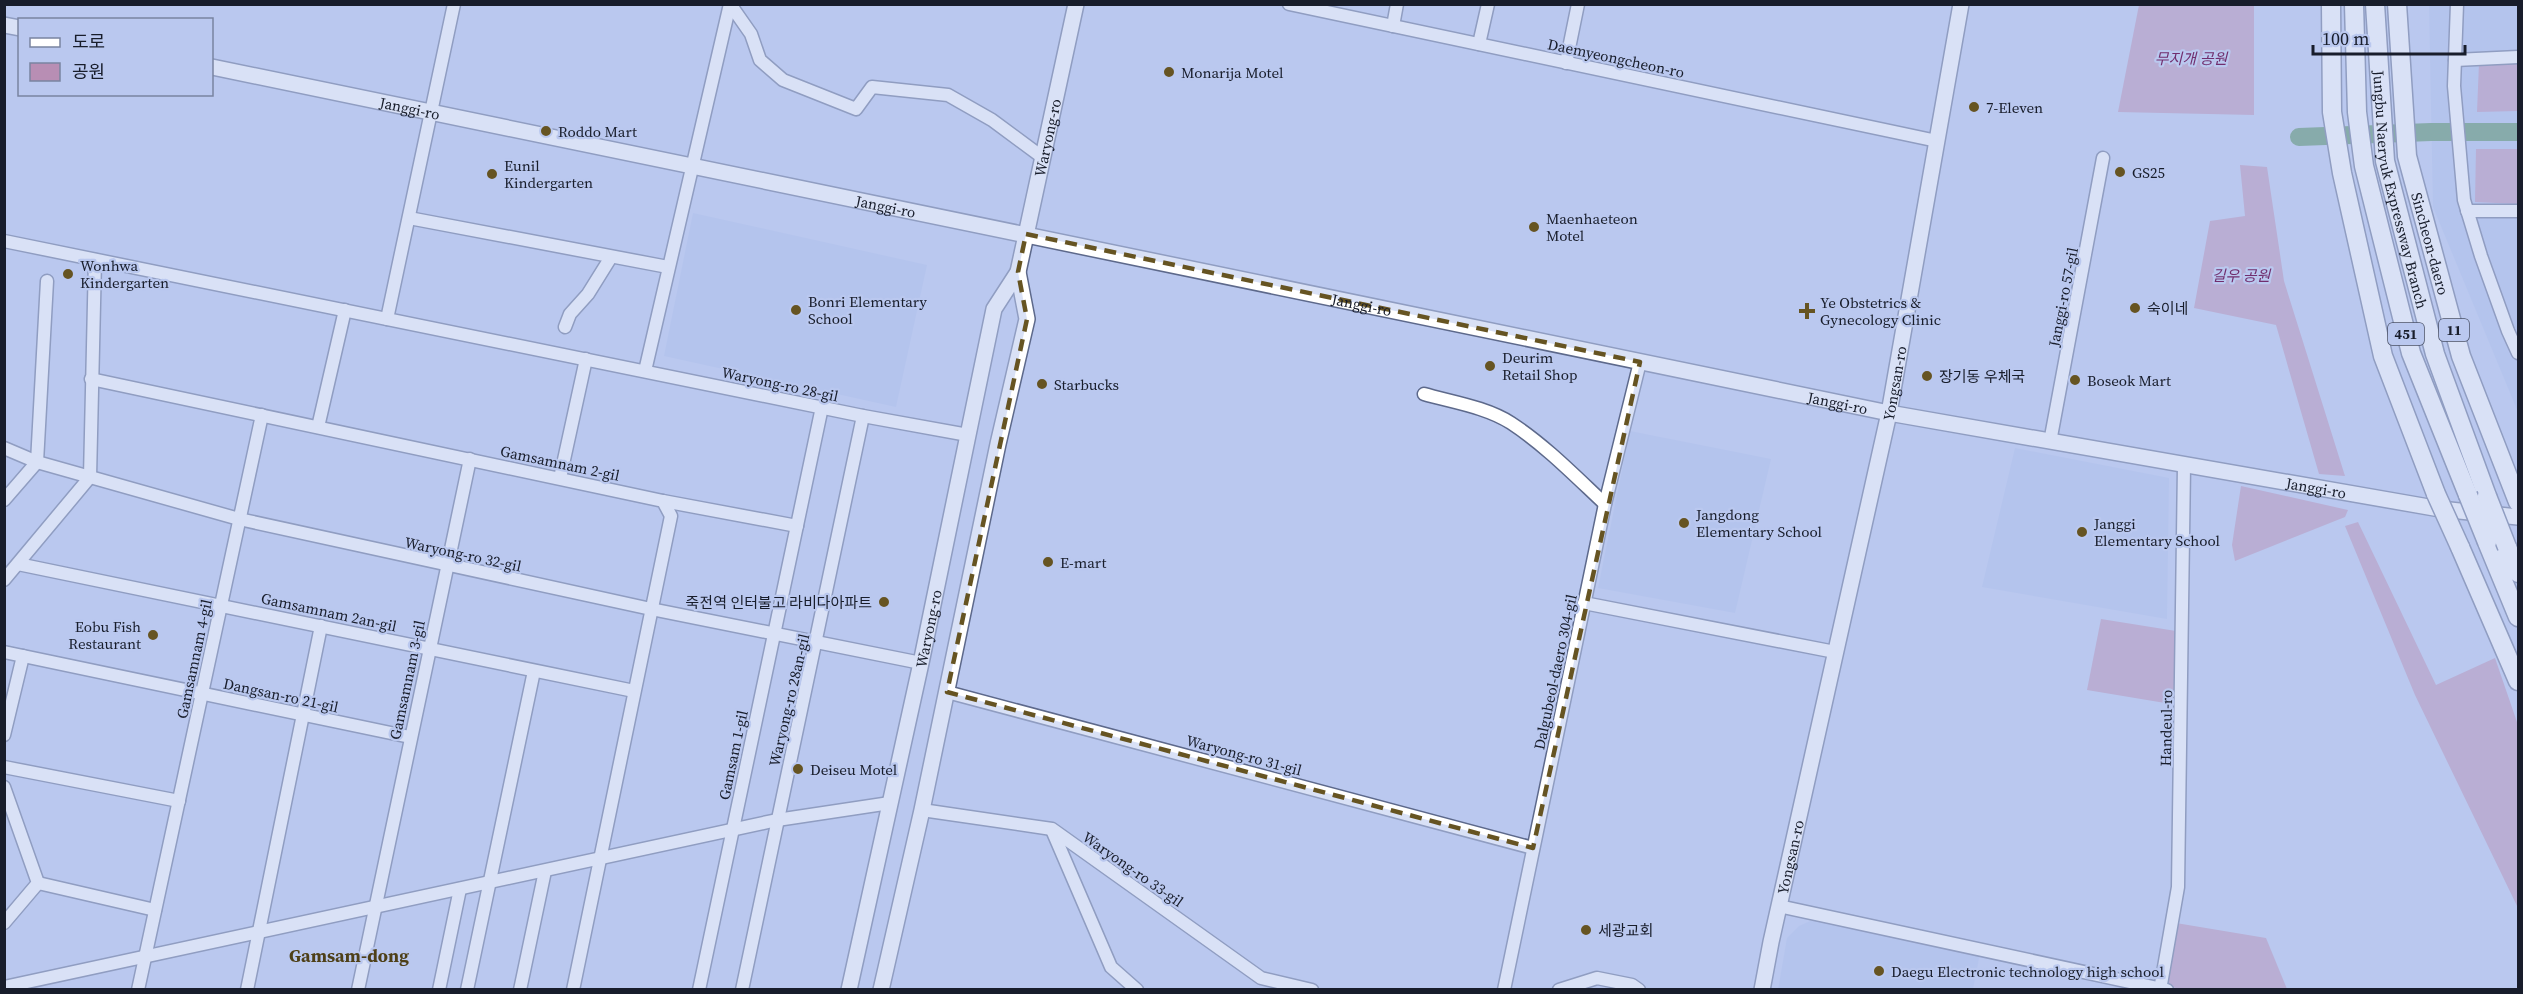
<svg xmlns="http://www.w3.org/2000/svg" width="2523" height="994" font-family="'Source Serif 4','Noto Sans KR',serif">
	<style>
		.built { fill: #aebeec }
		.green { fill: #b88eb4 }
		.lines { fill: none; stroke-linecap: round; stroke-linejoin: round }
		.river { stroke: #4b8859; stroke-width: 18 }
		.minor-casing { stroke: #5d698b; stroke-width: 15 }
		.major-casing { stroke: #5d698b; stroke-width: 18 }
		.highway-casing { stroke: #5d698b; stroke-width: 21 }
		.minor { stroke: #fff; stroke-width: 12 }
		.major { stroke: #fff; stroke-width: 15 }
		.highway { stroke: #fff; stroke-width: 18 }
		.highway-bridge-casing { stroke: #5d698b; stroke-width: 21; stroke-linecap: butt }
		.highway-bridge { stroke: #fff; stroke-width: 18 }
		.marked { fill: none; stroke: #665422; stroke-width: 4.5; stroke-dasharray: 12 8; stroke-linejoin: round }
		.poi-dot { fill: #665422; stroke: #bac8ef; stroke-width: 2 }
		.labels { text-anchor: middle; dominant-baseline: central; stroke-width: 4.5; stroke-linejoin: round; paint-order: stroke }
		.shield { fill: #bac8ef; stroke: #495066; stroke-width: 1.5 }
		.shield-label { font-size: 14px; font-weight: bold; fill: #181d2b }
		.street-label { font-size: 15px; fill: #181d2b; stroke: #bac8ef }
		.park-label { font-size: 15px; font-style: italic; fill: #712e6e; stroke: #bac8ef }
		.poi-label { font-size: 15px; fill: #181d2b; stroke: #bac8ef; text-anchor: start }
		.quarter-label { font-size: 18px; font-weight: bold; fill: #4e4018; stroke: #bac8ef }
	</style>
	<rect width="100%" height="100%" fill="#bac8ef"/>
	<g class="built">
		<path d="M2429,5H2518V412L2433,207Z"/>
		<path d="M693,213L927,265L896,407L664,356Z"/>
		<path d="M1630,431L1771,459L1735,613L1598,588Z"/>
		<path d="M2015,448L2169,478L2167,619L1982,587Z"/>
		<path d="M1815,919L1980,953L1973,989L1778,990L1787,938L1799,926Z"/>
	</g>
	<g class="green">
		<path d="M2139,5H2254V115L2118,112Z"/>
		<path d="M2479,63L2518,64V111L2477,112Z"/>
		<path d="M2476,149H2518V204L2475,202Z"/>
		<path d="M2240,165L2267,167L2284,281L2345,476L2319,474L2276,325L2194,308L2210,221L2245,216Z"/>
		<path d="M2241,486L2348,510L2345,517L2235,561L2232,545Z"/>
		<path d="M2358,522L2436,685L2495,658L2518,725V908L2415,695L2345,526Z"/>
		<path d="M2101,619L2176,631L2177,705L2087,690Z"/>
		<path d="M2176,923L2266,938L2287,989L2185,990L2167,986Z"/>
	</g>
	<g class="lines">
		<path class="river" d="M2299,137L2431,132H2518"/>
		<defs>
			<g id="minor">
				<path d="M730,4L751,34L760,60L783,80L856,109L872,87L948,95L992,120L1042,157"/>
				<path d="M1289,4L1937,141"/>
				<path d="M2457,4L2454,86L2464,200L2481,256L2508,331L2518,353"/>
				<path d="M1393,26L1397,4"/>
				<path d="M1479,44L1488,4"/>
				<path d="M2455,60L2518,57"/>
				<path d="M1566,63L1578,4"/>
				<path d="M2467,211H2518"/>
				<path d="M409,218L668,267"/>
				<path d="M4,241L863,416L968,435"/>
				<path d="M387,319L454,4"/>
				<path d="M565,327L570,314L588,294L611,257"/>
				<path d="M645,371L730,4"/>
				<path d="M91,379L663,501L671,516L573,990"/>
				<path d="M1424,394C1452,402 1486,407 1511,423C1546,446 1575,476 1605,504"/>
				<path d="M318,427L345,310"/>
				<path d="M2050,442L2103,158"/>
				<path d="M4,448L37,462L239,519L651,609L921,663"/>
				<path d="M560,478L586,359"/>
				<path d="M4,500L37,462L47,281"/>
				<path d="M663,501L797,526"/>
				<path d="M18,564L634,691"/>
				<path d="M4,580L90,477L95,260"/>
				<path d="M1584,603L1835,652"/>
				<path d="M4,652L410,737"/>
				<path d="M947,692L1533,848"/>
				<path d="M4,735L23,656"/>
				<path d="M4,767L179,801"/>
				<path d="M4,787L38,883L4,923"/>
				<path d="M922,810L1052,829L1261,978L1312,990"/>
				<path d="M1052,830L1111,967L1137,990"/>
				<path d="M38,883L155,910"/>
				<path d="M1779,906L2167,990"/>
				<path d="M4,987L777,820L890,803"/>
				<path d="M138,990L262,415"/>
				<path d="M247,990L321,626"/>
				<path d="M358,990L470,459"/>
				<path d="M439,990L460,889"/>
				<path d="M467,990L534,671"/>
				<path d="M520,990L545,871"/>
				<path d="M699,990L822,407"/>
				<path d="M742,990C781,798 824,608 863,416"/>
				<path d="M1504,990L1605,504L1640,362"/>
				<path d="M1559,990L1597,978L1632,985L1639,990"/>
				<path d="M2160,990L2178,887L2184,466"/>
			</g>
			<g id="major">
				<path d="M4,25L20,28"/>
				<path id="s1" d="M212,67L1889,413L2440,509L2518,517"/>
				<path id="s2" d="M849,990L921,663L994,309L1018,272L1076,4"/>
				<path d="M881,990L922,810L998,444L1027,319L1018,272"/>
				<path id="s3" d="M1762,990L1771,942L1889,413L1961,4"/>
			</g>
			<g id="highway">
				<path d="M2331,4L2332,112L2342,173L2383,356L2436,494"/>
				<path d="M2354,4L2357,112L2364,166L2411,353L2468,495"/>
				<path id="s4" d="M2375,4L2385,161L2435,354L2487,496"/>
				<path id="s5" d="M2397,4L2407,156L2461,356L2518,502"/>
				<path d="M2487,542L2518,617"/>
				<path d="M2460,547L2518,681"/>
				<path d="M2507,547L2518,573"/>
			</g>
		</defs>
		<use href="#minor" class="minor-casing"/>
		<use href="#major" class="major-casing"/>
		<use href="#highway" class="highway-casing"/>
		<use href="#minor" class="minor"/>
		<use href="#major" class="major"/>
		<use href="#highway" class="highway"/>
		<defs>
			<g id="highway-bridge">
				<path d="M2436,494L2460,547"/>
				<path d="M2468,495L2487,542"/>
				<path d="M2487,496L2507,547"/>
			</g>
		</defs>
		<use href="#highway-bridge" class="highway-bridge-casing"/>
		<use href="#highway-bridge" class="highway-bridge"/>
	</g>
	<path d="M0 0H2523V994H0ZM1026,234L1640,362L1533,848L947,692L1027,319L1018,272Z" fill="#bac8ef" fill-opacity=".55" fill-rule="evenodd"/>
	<path class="marked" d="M1026,234L1640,362L1533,848L947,692L1027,319L1018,272Z"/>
	<g class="poi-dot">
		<circle cx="1169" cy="72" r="6"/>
		<circle cx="1974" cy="107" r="6"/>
		<circle cx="546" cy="131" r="6"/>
		<circle cx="2120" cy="172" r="6"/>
		<circle cx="492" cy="174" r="6"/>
		<circle cx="1534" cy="227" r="6"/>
		<circle cx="68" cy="274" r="6"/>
		<circle cx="2135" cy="308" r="6"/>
		<circle cx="796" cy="310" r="6"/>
		<path d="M1804 302h6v6h6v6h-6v6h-6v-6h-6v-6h6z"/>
		<circle cx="1490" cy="366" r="6"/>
		<circle cx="1927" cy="376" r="6"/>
		<circle cx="2075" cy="380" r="6"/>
		<circle cx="1042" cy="384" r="6"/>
		<circle cx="1684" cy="523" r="6"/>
		<circle cx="2082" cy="532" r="6"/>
		<circle cx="1048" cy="562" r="6"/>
		<circle cx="884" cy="602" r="6"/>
		<circle cx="153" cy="635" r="6"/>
		<circle cx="798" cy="769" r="6"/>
		<circle cx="1586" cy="930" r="6"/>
		<circle cx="1879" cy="971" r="6"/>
	</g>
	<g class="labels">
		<g class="shield">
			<rect x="2439" y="319" width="30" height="22" rx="4.5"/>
			<rect x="2388" y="323" width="36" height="22" rx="4.5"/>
		</g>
		<g class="shield-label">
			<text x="2454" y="330">11</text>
			<text x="2406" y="334">451</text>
		</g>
		<g class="street-label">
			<text transform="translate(1616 58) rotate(12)">Daemyeongcheon-ro</text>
			<text stroke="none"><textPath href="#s1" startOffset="202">Janggi-ro</textPath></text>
			<text stroke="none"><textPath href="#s2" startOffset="878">Waryong-ro</textPath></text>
			<text stroke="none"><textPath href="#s4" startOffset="188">Jungbu Naeryuk Expressway Branch</textPath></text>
			<text stroke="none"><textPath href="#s1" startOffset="688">Janggi-ro</textPath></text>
			<text stroke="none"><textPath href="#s5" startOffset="243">Sincheon-daero</textPath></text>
			<text transform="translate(2063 297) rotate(-79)">Janggi-ro 57-gil</text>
			<text stroke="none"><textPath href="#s1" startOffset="1174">Janggi-ro</textPath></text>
			<text stroke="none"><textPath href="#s3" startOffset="621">Yongsan-ro</textPath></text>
			<text transform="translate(780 384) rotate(12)">Waryong-ro 28-gil</text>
			<text stroke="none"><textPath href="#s1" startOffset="1660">Janggi-ro</textPath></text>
			<text transform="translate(560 463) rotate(12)">Gamsamnam 2-gil</text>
			<text stroke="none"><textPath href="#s1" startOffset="2146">Janggi-ro</textPath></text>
			<text transform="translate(463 554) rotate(12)">Waryong-ro 32-gil</text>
			<text transform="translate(329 612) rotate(12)">Gamsamnam 2an-gil</text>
			<text stroke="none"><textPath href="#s2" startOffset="370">Waryong-ro</textPath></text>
			<text transform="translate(194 659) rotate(-78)">Gamsamnam 4-gil</text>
			<text transform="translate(1555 672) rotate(-78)">Dalgubeol-daero 304-gil</text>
			<text transform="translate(407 680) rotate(-78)">Gamsamnam 3-gil</text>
			<text transform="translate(281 695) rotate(12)">Dangsan-ro 21-gil</text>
			<text transform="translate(789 700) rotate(-77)">Waryong-ro 28an-gil</text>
			<text transform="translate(2166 728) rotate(-89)">Handeul-ro</text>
			<text transform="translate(733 755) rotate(-78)">Gamsam 1-gil</text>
			<text transform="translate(1244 755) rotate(15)">Waryong-ro 31-gil</text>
			<text stroke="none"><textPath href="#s3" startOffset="136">Yongsan-ro</textPath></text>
			<text transform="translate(1133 869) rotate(35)">Waryong-ro 33-gil</text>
		</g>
		<g class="park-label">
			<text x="2191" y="58">무지개 공원</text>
			<text x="2241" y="275">길우 공원</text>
		</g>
		<g class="poi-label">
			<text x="1181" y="72">Monarija Motel</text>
			<text x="1986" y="107">7-Eleven</text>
			<text x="558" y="131">Roddo Mart</text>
			<text x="504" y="165">Eunil<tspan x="504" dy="17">Kindergarten</tspan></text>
			<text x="2132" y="172">GS25</text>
			<text x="1546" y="218">Maenhaeteon<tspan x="1546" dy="17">Motel</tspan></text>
			<text x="80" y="265">Wonhwa<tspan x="80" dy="17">Kindergarten</tspan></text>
			<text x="808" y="301">Bonri Elementary<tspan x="808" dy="17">School</tspan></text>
			<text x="1820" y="302">Ye Obstetrics &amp;<tspan x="1820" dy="17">Gynecology Clinic</tspan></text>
			<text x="2147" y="308">숙이네</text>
			<text x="1502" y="357">Deurim<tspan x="1502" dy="17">Retail Shop</tspan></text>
			<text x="1939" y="376">장기동 우체국</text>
			<text x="2087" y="380">Boseok Mart</text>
			<text x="1054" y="384">Starbucks</text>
			<text x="1696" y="514">Jangdong<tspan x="1696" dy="17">Elementary School</tspan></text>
			<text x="2094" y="523">Janggi<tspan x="2094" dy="17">Elementary School</tspan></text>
			<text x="1060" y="562">E-mart</text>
			<text x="872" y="602" text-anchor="end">죽전역 인터불고 라비다아파트</text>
			<text x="141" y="626" text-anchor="end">Eobu Fish<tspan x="141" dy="17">Restaurant</tspan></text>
			<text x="810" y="769">Deiseu Motel</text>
			<text x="1598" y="930">세광교회</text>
			<text x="1891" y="971">Daegu Electronic technology high school</text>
		</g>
		<g class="quarter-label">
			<text x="349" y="955">Gamsam-dong</text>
		</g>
	</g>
	<rect width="2523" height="994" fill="none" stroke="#181d2b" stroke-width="12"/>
	<rect x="18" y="18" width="195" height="78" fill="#bac8ef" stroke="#7984a1" stroke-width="1.5"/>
	<rect x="30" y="38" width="30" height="9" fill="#ffffff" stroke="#7984a1" stroke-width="1.5"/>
	<text x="72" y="48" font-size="18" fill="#181d2b">도로</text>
	<rect x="30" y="63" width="30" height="18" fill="#b88eb4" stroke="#7984a1" stroke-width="1.5"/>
	<text x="72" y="78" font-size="18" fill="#181d2b">공원</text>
	<path d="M2313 45v9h152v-9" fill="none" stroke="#181d2b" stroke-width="3"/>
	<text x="2322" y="45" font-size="18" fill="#181d2b" stroke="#bac8ef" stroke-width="4.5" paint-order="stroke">100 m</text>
</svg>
